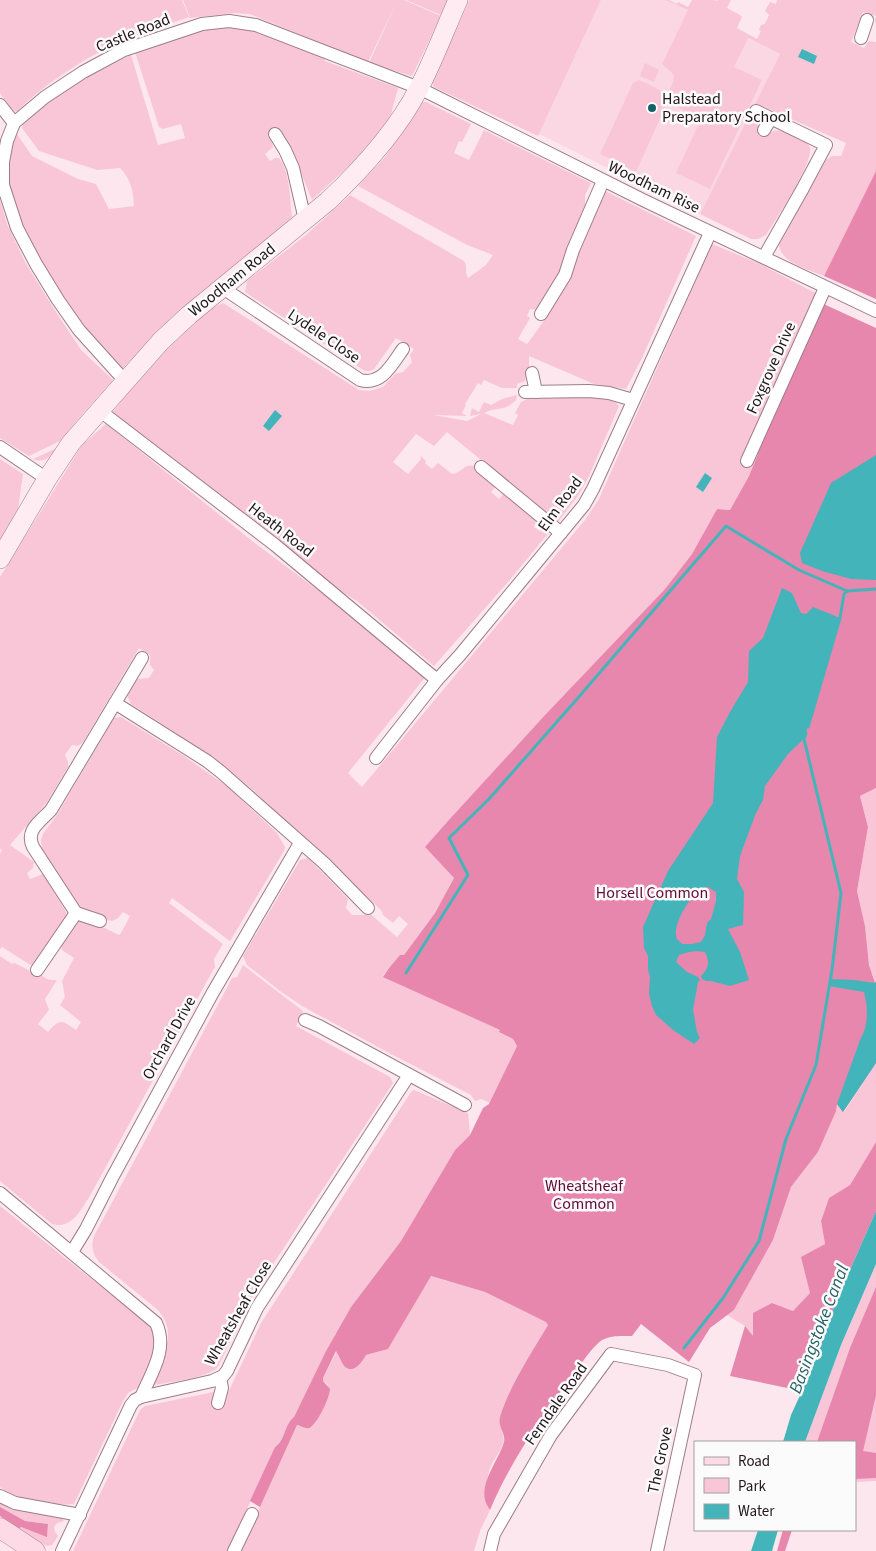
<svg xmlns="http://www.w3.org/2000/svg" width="876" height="1551" font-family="'Source Sans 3',sans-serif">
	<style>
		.built { fill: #fbd7e3 }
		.green { fill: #f8c6d7 }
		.forest { fill: #e787ad }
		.water { fill: #43b4b9; fill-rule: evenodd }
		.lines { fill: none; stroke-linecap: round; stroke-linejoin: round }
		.stream { stroke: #43b4b9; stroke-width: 3 }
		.street-casing { stroke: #9d7d88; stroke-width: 14 }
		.secondary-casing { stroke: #9d7d88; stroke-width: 20 }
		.primary-casing { stroke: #b18595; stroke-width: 21 }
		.street { stroke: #fff; stroke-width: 12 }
		.secondary { stroke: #ffecf3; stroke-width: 19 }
		.primary { stroke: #fedae7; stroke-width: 20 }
		.poi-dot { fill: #126266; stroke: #fbfbfb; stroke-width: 2 }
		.labels { text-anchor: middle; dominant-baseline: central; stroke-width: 5; stroke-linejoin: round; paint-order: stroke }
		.street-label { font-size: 16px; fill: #22151a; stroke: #fbfbfb }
		.poi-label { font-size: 16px; fill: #22151a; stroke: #fbfbfb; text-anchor: start }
		.park-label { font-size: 16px; fill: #620b38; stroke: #fbfbfb }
		.water-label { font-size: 18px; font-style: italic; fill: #256265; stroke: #fbfbfb }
	</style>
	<rect width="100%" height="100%" fill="#fde7ee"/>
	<path class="built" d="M601,0H665L688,10L780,54L700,214L539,134Z"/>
	<g class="green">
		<path d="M0,0H182L189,17C164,26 137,34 113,45C77,63 45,84 17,111L13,112L0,93Z"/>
		<path d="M183,0H404L441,16L412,76L369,63L397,1L368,62L250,14L234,13L190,18Z"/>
		<path d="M406,0H448L441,15Z"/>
		<path d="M469,0H601L538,136L434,87L431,81Z"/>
		<path d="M665,0H669L677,4L678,2L688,7L692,0H714L717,1L718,0H731L727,8L740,15L742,17L737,28L757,39L761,31L759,30L761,25L765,24L769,15L765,11L770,2L776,4L777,0H876V25L875,20L876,16L863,12L851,42L864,48L869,41L876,42V171L824,276C810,270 781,263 779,245L826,160L832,156H841L846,143L757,104L751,116L757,119L759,123L758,129L769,134L773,131C780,129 788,134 795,137C800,139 808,141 810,148C814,162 775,221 766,235L758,239H751L700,214L780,54L748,38L734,67L762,80L710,189L676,173L702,117L708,120L709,117C697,110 683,116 674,102C672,99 670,94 670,90C671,86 674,81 674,75L662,64L688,10Z"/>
		<path d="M210,26L240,28L271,36L325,57V61L398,88L391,114L385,125L353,162L312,200L290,145L278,131L270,136L273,147L265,154L270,161L275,158H279C290,171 290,201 292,217L139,352L120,371L83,327L45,272L29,244L6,185V162L14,135L17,134L32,156L78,179L96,184L109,209L134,206C133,191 131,179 120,168L97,170L39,151L22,128L24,122L48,101L76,83L131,55L158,145L185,138L181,124L163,129L159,127L134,49Z"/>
		<path d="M645,63L659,70L654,82L640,76Z"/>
		<path d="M639,80C649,85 665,90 668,101L636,172L600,154L633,83Z"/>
		<path d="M423,102H426L471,124L462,142L459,141L454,153L469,160L484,130L591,183L585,195V211L557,280L537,310L530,309L527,316L530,318L518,339L527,344C563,299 583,244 605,191L696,236L642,358L626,389L594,384L529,356V374H527L525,381L517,384V388H502L484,380L481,385L478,383L465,404L466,405L462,413L467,416L434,415L467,421L481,414L470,416L472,408L479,412L484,402L491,405L502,399L517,395L516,400C504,412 497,406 484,413L513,425L518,415L515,413L521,402L527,399L602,397L615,402L619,406L589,476L578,496L557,523L447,432L434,446L416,434L393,462L408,474L421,459L420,457L421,456L426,461L425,463L432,469L438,463L452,474C462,473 463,463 475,466L495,483L496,486L491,492L499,499L505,492L535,517L536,521L534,527L540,531L544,528L551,530L508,582L434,666L357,601L336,588L112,413C134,385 157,358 183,334C195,322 207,310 223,303L359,390L370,391L383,387L395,374L403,372L412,362L410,355L414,349L396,338L374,369L370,371H365L245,292L247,281L306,235L350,195L464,261C468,267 464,272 468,278L486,265L493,255L467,245L358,186L385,157L421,103Z"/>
		<path d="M0,200L7,224L25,262L54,309L81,350L113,380L79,418L60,441L29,456L0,438Z"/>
		<path d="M712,244L758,263L817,294L758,454L749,476L730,510L717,509L692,554L665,589L545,715L447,822L425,847L454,878L435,913L404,955H400L389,968L383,976L500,1030L499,1032L513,1039L517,1046L490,1103L481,1099L475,1101L471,1095L389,1053L302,1006L280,991L247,965L243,956L300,860L308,858L348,899L346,908L352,915H364L369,913L397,937L408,924L399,916L393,923L383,915L381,910L253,790L212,756L131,704L127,695L137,679L149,678L154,670L150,665V655L139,648L83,742L78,746L72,745L65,755L68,762V767L47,802L10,845L34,862L33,868L27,873L30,879L43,874L65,910L67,915L35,966H32L2,947L0,949V854L2,850L0,849V577L82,445L106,424L256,544L342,608L427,675L348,773L362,787L585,520L599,499Z"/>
		<path d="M57,448C51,456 44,464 33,459Z"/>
		<path d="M0,459L23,474L18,509L0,540Z"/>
		<path d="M121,717L184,756L228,787L277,833L285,847L284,851L230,941L172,898L169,903L223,944L214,959L215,967L213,970L91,1194C82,1208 72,1230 52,1224L0,1181V956L12,964L15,963L36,974C43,973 42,977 47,979C50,980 54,980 57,980L45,999L49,1010L38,1024L48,1032C60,1018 62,1020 76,1030L81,1022L60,1005L65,997L62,981L74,958L62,950L61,946L76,918L82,917L119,935L121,933L130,916L123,912L118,918L112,921L80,912L39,849L42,847L41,840L43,834L57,815L114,718Z"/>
		<path d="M876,788V981L875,983L869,965L865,926L857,891L868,827L860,796Z"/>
		<path d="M243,965L303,1011L296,1026L390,1077L393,1083L254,1293L218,1367C208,1378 169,1382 154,1385L153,1384C160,1357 180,1335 158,1310L99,1262C92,1253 91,1246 94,1236L229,984L232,978L237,977Z"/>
		<path d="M876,1063V1142L850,1185L829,1198L821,1221L825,1244L802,1257L810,1293L793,1311L772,1303L753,1337L745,1326L727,1315L734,1310L773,1240L791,1187L818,1152L837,1104L844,1112Z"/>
		<path d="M414,1090L468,1113L470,1135L455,1150L401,1241L351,1307L326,1351L294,1417C284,1425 285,1441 275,1447L228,1551H73L140,1410L145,1406L219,1391L227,1395L261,1323L411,1092Z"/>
		<path d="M0,1206L145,1322L151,1329L155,1337L151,1364L139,1387L128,1393L122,1403L74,1504C54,1506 15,1500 0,1487Z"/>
		<path d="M876,1264V1481L855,1482V1442H805L841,1345Z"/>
		<path d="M430,1276L485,1292L547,1322L548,1325C532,1352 507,1388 500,1418C498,1427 506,1434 503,1444C500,1453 492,1461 489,1471C486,1481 487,1495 487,1506L490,1510L480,1531L474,1551H240L297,1425L305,1428L328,1385L323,1381V1378L337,1351C339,1355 341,1362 344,1365C354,1375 362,1362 366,1355L388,1349Z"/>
		<path d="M0,1503L4,1505L32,1512L61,1517L64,1521L57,1523L54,1527L55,1532L58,1536L52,1545L47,1546L19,1529L21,1527L47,1536L48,1524L25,1521L0,1507Z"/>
	</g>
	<g class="forest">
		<path d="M876,171V299L824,276Z"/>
		<path d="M817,301L876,328V788L860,796L868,827L857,891L865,926L869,965L875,983L876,981V1063L843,1112L837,1104L836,1111L818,1152L791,1187L773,1240L734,1310L710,1328L689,1362L641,1324L632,1336C622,1336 611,1335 602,1340C591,1348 583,1362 575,1372C543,1415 511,1460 490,1510C473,1489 499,1461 504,1442C506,1433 497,1426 500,1417C510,1384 531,1354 548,1325L546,1322L485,1292L431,1276L388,1349L366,1355C362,1362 354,1375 344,1366C341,1362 339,1355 336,1351L323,1378V1381L330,1389C330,1397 317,1425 309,1428C305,1429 301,1426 297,1425L260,1507L250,1501L275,1447C285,1441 284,1425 294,1417L326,1351L351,1307L401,1241L455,1150L470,1135L483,1108L489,1104L517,1046L513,1039L499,1032L500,1030L383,977L389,968L400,955H404L435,913L454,878L425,847L447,822L545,715L665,589L692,554L717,509L730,510L749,476L758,454L751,442Z"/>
		<path d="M876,1142V1211L838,1297L802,1391L730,1376L745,1326L753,1336V1313L772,1303L793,1311L810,1293L801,1257L825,1244L821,1221L829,1198L850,1185Z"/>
		<path d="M876,1287V1395L863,1451L876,1453V1478L855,1479V1442H817L850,1348Z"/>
		<path d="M0,1507L25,1521L48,1524L47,1537L21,1527L19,1529L0,1516Z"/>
		<path d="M783,1530H792L785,1551H777Z"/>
	</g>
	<g class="water">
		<path d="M802,49L817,56L814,64L798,57Z"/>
		<path d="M275,410L282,416L269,431L263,426Z"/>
		<path d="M876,455V580L851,579L822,571L802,563L800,553L831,483Z"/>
		<path d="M705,473L712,478L703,492L696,487Z"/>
		<path d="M782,588L792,593L801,613L806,614L813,607L840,618L804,739L788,754L765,786L763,800L756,813L740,856L737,879L744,892L743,925L728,929L740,952L749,980L730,986L711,981H706L702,979L701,976C709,968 710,962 705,952C695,950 688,952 679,955L676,962L687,972L698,977L700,980L698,982L693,1010L697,1032L700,1038L694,1044L673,1030L656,1015L652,1006L649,994L650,977L648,970V956L644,948L643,927L668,871L713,803L717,737L730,712L748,682L749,651L763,638ZM708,887L716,892V901L711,919L707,923L705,935L701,942L692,944H682C682,944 677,939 677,939C671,926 690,896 701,890C702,889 707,887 708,887Z"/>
		<path d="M830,979L854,980L875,983L876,981V1063L843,1112L837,1104L860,1040C869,1025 868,1008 864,992L829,986Z"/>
		<path d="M876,1211V1264L841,1345L805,1442H783L791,1415L802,1391L838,1297Z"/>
		<path d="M758,1530H778L772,1551H751Z"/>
	</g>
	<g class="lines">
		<g class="stream">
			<path d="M808,727L840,618L844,594L847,591"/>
			<path d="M406,973L468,875L449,838L489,799L577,699L726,526L799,570L847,591L876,589"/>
			<path d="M684,1348L723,1298L759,1241L786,1139L816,1065L832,970L841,893L804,739L806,733"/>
		</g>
		<defs>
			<g id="street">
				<path d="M861,38L867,20"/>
				<path d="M0,105L14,123"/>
				<path d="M756,111L826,145L803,188L764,257"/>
				<path d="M764,130L771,118"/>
				<path d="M275,134L285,150L293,168L305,220"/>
				<path d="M223,288L360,380C382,386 392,364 403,349"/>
				<path d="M541,314L565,275L573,250L603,181"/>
				<path d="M532,373L536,392"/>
				<path d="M125,381L79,330L58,300L36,264L17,228L3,185V162L7,141L14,123L45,97L83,72L124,50L202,24L229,21L256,25L419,88L645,201L876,311"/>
				<path d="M525,392L589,391L609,393L633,400"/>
				<path d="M99,410L275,545L437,680"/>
				<path d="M0,447L47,479"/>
				<path d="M747,461L825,288"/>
				<path d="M481,467L561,533"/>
				<path d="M115,703L207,761L221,772L324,863L368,908"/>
				<path d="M376,758L437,680L460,655L584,505L593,489L710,233"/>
				<path d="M76,913L100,921"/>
				<path d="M37,970L76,913L33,847C25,830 40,822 51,810L142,658"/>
				<path d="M305,1020L319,1026L465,1105"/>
				<path d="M0,1193L156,1323C168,1349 152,1372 141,1397"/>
				<path d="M72,1252L86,1229L112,1178L212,994L300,843"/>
				<path d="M218,1403L222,1388L220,1378"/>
				<path d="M0,1496L15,1503L80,1515"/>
				<path d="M62,1551L131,1405L135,1400L141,1397L212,1381L223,1376L227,1371L257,1308L409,1075"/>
				<path d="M234,1551L252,1514"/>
				<path d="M490,1551L494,1534L551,1435L611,1354L668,1365L695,1375L657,1551"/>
			</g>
			<path id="secondary" d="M0,559L47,479L71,443L161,341L189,315L328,201C363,168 397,131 419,88C434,59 445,29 458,0"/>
			<path id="primary" d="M0,1528L35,1551"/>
		</defs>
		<use href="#street" class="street-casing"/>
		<use href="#secondary" class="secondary-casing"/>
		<use href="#primary" class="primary-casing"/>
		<use href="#street" class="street"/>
		<use href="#secondary" class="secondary"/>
		<use href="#primary" class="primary"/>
	</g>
	<circle class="poi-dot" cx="652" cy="108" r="5"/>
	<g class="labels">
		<g class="street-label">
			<text transform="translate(133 33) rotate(-22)">Castle Road</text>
			<text transform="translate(654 187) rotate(26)">Woodham Rise</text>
			<text transform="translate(232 280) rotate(-39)">Woodham Road</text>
			<text transform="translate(324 336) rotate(34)">Lydele Close</text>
			<text transform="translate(771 368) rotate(-66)">Foxgrove Drive</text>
			<text transform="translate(560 504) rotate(-54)">Elm Road</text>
			<text transform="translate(281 530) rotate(38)">Heath Road</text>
			<text transform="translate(169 1038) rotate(-61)">Orchard Drive</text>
			<text transform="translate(238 1313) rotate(-60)">Wheatsheaf Close</text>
			<text transform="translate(556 1404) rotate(-55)">Ferndale Road</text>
			<text transform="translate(660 1460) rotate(-78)">The Grove</text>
		</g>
		<g class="poi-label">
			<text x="662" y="99">Halstead<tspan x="662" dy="18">Preparatory School</tspan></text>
		</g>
		<g class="park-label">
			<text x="652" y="893">Horsell Common</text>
			<text x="584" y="1186">Wheatsheaf<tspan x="584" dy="18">Common</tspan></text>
		</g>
		<g class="water-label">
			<text transform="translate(819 1329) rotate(-69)">Basingstoke Canal</text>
		</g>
	</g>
	<rect x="694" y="1441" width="162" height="90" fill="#fbfbfb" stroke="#a49fa1"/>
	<rect x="704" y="1457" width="25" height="8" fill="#fedae7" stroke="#a49fa1"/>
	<text x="738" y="1466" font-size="15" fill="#22151a">Road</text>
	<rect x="704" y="1478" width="25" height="15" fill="#f8c6d7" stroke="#a49fa1"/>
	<text x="738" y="1491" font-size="15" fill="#22151a">Park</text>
	<rect x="704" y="1504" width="25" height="15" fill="#43b4b9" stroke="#a49fa1"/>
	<text x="738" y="1516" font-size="15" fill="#22151a">Water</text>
</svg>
